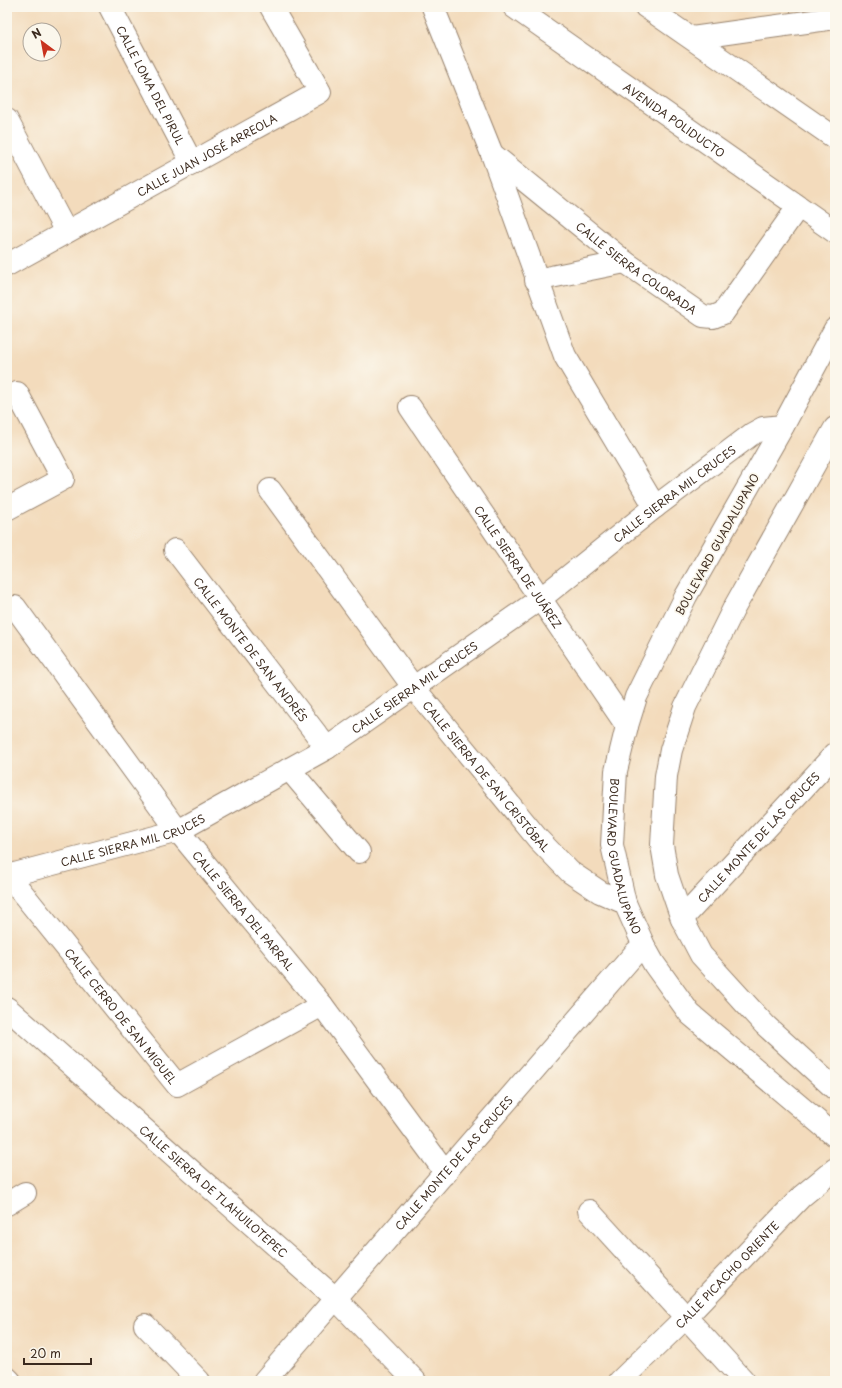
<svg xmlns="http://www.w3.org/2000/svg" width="842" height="1388" font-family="'Playpen Sans',sans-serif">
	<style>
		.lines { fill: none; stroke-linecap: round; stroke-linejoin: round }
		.minor-casing { stroke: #97826d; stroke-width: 24 }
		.major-casing { stroke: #97826d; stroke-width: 24 }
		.minor { stroke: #fff; stroke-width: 22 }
		.major { stroke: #fff; stroke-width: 22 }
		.labels { text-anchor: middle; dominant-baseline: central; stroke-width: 3.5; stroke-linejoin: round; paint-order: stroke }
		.street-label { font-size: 11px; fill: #3b2a1e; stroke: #fbf7ec }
	</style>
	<rect width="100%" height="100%" fill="#fbf7ec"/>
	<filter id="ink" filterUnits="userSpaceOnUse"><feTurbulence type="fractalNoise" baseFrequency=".025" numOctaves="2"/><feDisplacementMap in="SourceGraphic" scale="8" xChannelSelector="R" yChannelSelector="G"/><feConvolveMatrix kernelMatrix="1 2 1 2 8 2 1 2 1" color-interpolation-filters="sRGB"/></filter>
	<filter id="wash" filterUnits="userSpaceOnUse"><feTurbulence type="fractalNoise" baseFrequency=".012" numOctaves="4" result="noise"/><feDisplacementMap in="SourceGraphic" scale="16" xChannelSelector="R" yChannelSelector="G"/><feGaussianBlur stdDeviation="0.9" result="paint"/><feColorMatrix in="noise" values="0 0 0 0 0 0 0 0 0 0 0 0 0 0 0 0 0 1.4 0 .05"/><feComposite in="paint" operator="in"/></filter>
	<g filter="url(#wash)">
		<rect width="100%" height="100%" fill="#f3dbbc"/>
	</g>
	<g filter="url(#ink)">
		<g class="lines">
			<defs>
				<g id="minor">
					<path id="s1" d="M110,7L192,163"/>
					<path d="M433,7L492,154L565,356L655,507"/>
					<path id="s2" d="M514,7L835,232"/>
					<path d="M646,7L835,138"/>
					<path d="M692,38L835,18"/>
					<path d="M7,120L66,232"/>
					<path id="s3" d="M492,154L625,262L703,316L713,317L723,313L798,207"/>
					<path id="s4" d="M7,265L320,92L271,7"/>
					<path d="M536,280L625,262"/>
					<path id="s5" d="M410,407L627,726"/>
					<path id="s6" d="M270,490L414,688L538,839L570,872L600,892L625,903"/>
					<path d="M7,509L63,479L17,393"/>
					<path id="s7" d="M175,550L327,748"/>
					<path id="s8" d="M15,607L178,831L322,1005L446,1173"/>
					<path d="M289,769L359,852"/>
					<path id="s9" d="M7,874L177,1085L322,1005"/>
					<path id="s10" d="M7,876L178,831L327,748L540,599L655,507L752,434L763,428L783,426"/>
					<path id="s11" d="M682,919L835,754"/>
					<path id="s12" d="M7,1008L335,1298L415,1381"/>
					<path d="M7,1204L25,1193"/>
					<path d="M589,1211L744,1381"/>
					<path d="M145,1325L199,1381"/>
					<path d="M7,1378L10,1381"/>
					<path id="s13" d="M264,1381L636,952L644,946"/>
					<path id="s14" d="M620,1381L685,1318L802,1196L835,1169"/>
				</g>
				<g id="major">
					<path id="s15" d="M835,329L783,426L686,596L636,697L627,726L616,771L612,845L625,903L644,946L654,964L690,1014L835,1136"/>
					<path d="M835,428L734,608L685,707L671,750L666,776L662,845L667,875L682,919L701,955L765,1025L835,1089"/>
				</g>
			</defs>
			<use href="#minor" class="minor-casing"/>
			<use href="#major" class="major-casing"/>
			<use href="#minor" class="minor"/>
			<use href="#major" class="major"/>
		</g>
	</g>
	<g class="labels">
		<g class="street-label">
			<text stroke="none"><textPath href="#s1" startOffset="88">CALLE LOMA DEL PIRUL</textPath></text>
			<text stroke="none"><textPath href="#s2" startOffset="196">AVENIDA POLIDUCTO</textPath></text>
			<text stroke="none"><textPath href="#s4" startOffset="228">CALLE JUAN JOSÉ ARREOLA</textPath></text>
			<text stroke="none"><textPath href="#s3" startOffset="184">CALLE SIERRA COLORADA</textPath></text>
			<text stroke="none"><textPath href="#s10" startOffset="778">CALLE SIERRA MIL CRUCES</textPath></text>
			<text transform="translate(717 544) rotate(-61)">BOULEVARD GUADALUPANO</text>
			<text stroke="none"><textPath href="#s5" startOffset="193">CALLE SIERRA DE JUÁREZ</textPath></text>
			<text stroke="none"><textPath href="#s7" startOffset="125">CALLE MONTE DE SAN ANDRÉS</textPath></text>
			<text stroke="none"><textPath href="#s10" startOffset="454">CALLE SIERRA MIL CRUCES</textPath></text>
			<text stroke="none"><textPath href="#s6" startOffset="359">CALLE SIERRA DE SAN CRISTÓBAL</textPath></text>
			<text stroke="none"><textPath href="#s11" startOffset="112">CALLE MONTE DE LAS CRUCES</textPath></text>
			<text stroke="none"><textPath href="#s10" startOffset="131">CALLE SIERRA MIL CRUCES</textPath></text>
			<text stroke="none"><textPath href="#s15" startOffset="582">BOULEVARD GUADALUPANO</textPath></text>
			<text stroke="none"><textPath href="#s8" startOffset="380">CALLE SIERRA DEL PARRAL</textPath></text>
			<text stroke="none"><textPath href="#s9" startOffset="182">CALLE CERRO DE SAN MIGUEL</textPath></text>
			<text stroke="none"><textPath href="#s13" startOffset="289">CALLE MONTE DE LAS CRUCES</textPath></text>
			<text stroke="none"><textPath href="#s12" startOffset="276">CALLE SIERRA DE TLAHUILOTEPEC</textPath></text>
			<text stroke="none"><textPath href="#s14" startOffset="151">CALLE PICACHO ORIENTE</textPath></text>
		</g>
	</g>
	<rect width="842" height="1388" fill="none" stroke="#fbf7ec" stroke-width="24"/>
	<g transform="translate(42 42) rotate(328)"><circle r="19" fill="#fbf7ec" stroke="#aea59a"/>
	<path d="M0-3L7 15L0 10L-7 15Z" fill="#c8321e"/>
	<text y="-6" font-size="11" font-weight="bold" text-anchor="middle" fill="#3b2a1e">N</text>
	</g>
	<path d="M24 1358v6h67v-6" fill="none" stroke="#3b2a1e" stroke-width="2"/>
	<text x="30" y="1358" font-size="12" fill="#3b2a1e" stroke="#fbf7ec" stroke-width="3" paint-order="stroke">20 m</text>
</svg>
